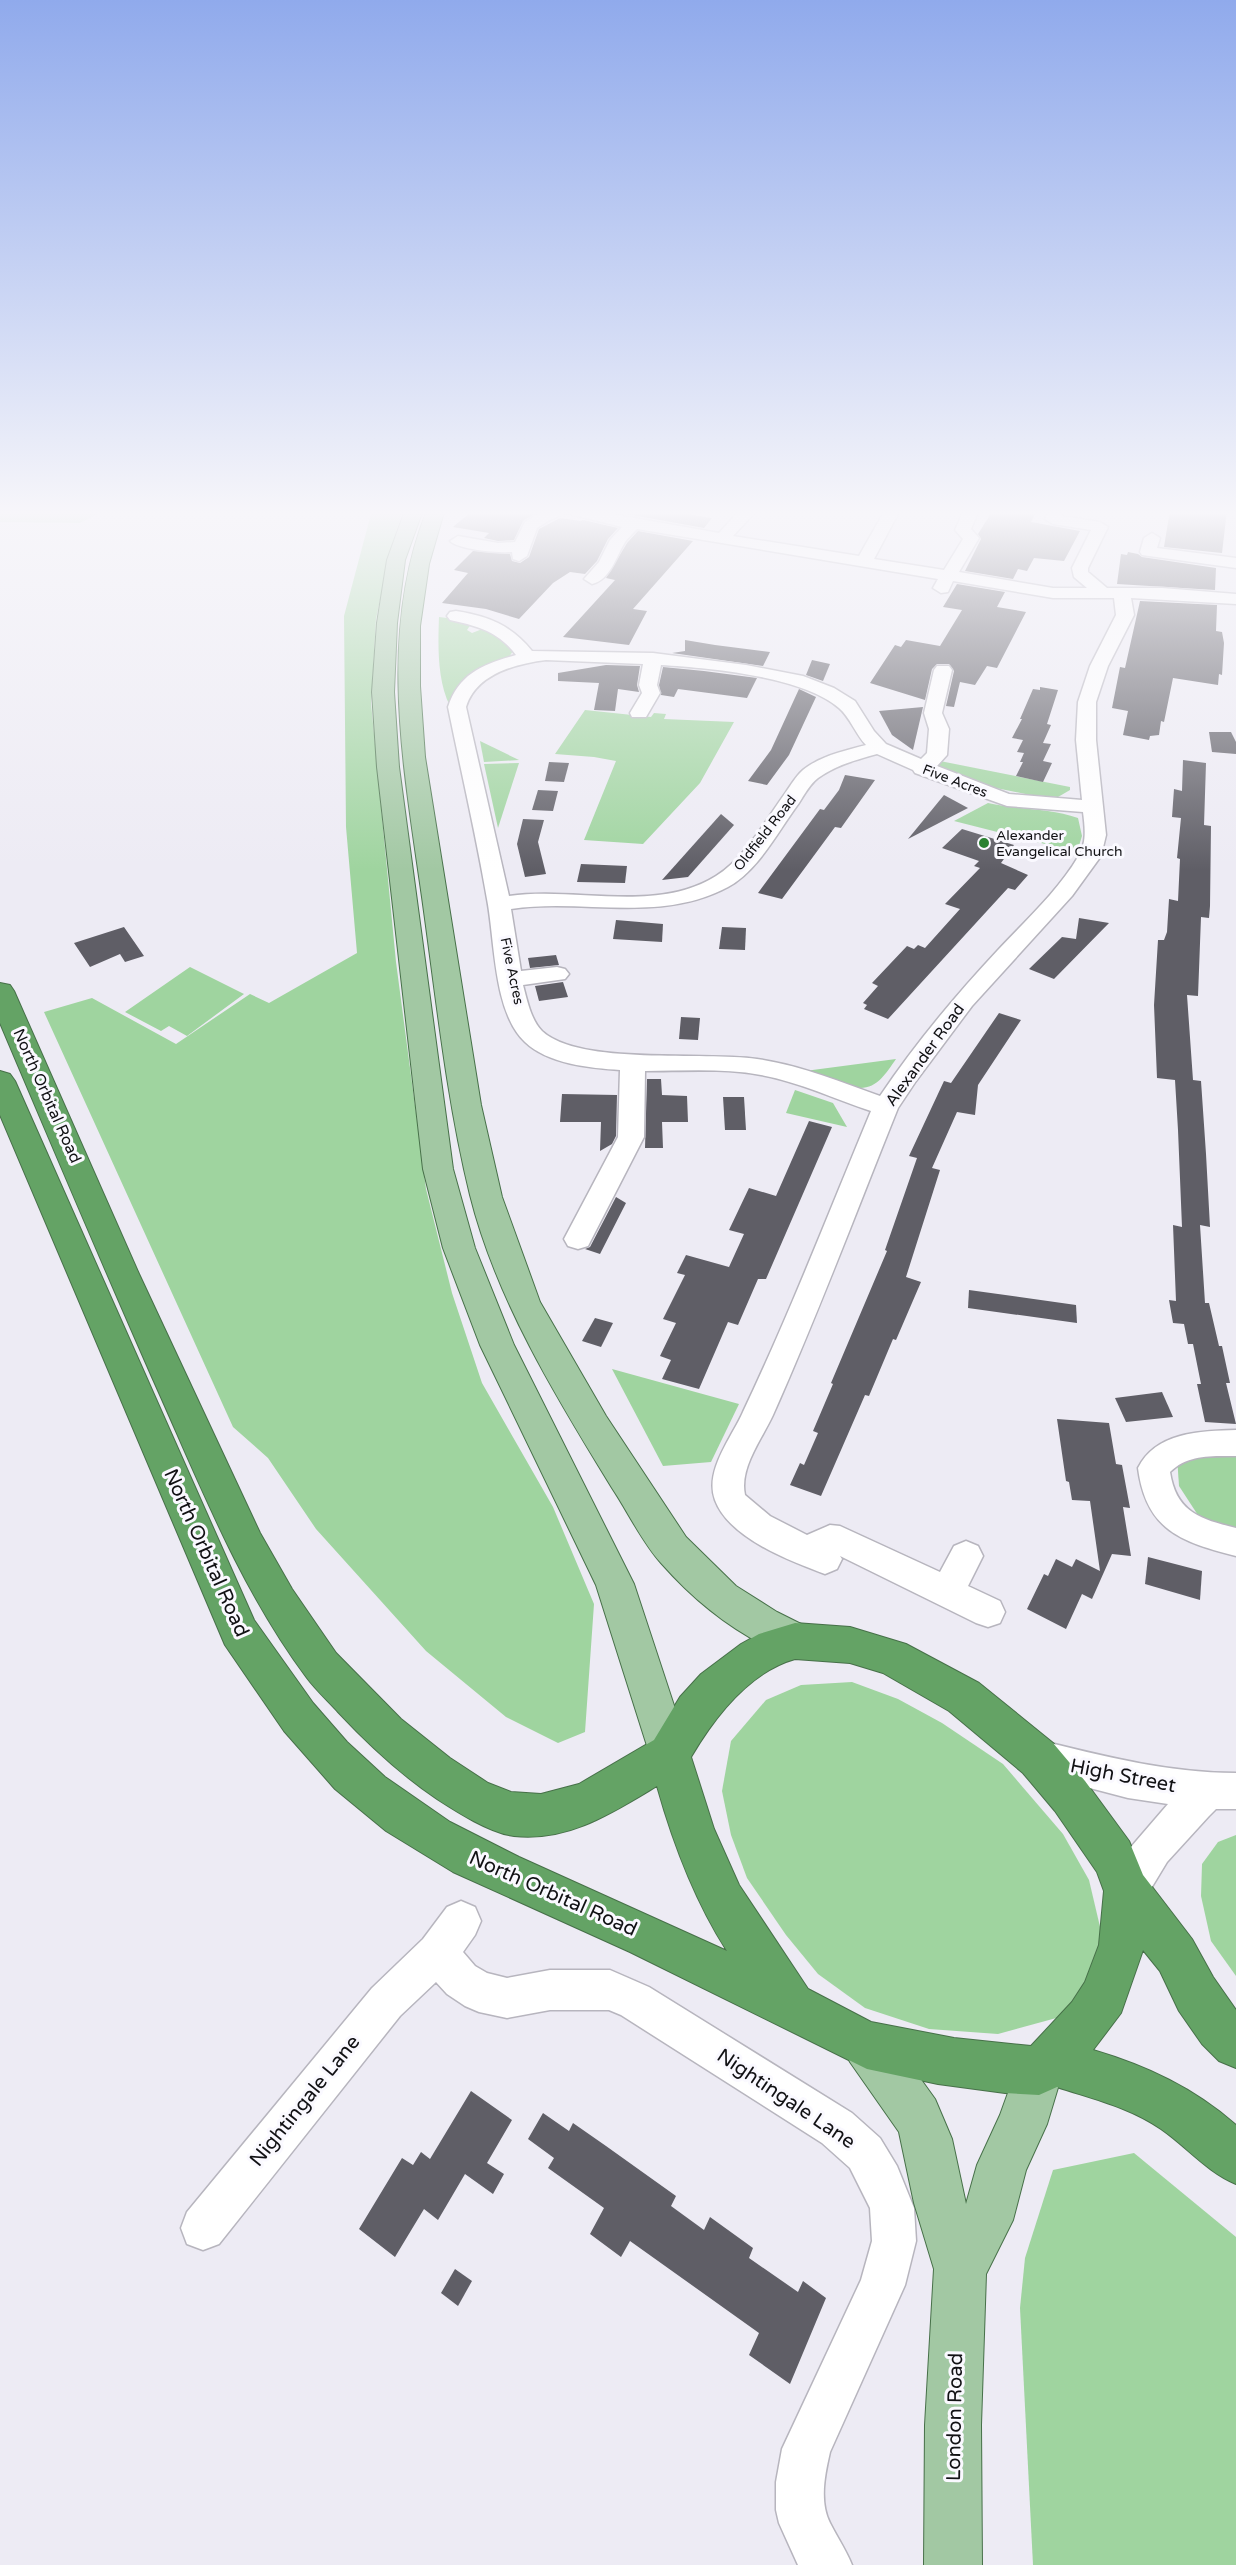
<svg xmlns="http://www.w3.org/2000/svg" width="1236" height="2565" font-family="'Varela Round',sans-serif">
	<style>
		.green { fill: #9fd49f }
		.building { fill: #5f5e66 }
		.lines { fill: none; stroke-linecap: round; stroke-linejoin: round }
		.minor-casing { stroke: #b7b5be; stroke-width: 3 }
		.major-casing { stroke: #477049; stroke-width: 2 }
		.highway-casing { stroke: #477049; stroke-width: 2 }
		.minor { fill: #fff; fill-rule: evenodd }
		.major { fill: #a2c8a3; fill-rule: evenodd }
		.highway { fill: #64a365; fill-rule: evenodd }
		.poi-dot { fill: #298130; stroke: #faf9ff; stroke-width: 2 }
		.labels { text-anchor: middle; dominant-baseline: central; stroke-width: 6; stroke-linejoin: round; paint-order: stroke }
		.far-street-label { font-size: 14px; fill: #111114; stroke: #faf9ff }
		.far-poi-label { font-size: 14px; fill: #111114; stroke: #faf9ff; text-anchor: start }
		.street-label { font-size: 16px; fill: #111114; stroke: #faf9ff }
		.near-street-label { font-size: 20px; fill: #111114; stroke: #faf9ff }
	</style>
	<rect width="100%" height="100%" fill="#edebf4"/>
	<g class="green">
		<path d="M0,510H106L80,523L0,522Z"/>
		<path d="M372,510H403L390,551L376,619L371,703L396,962L426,1189L452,1293L482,1383L553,1507L594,1604L585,1732L558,1743L506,1717L426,1651L316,1529L268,1458L233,1427L44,1012L92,998L176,1044L250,994L269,1003L357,953L346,827L344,616Z"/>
		<path d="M439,617L463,620L471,624L467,630L472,633L485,628L515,648L509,657L450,706C437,680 438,645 439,617Z"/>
		<path d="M585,710L651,717L654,713L666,714L664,719L734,722L700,783L643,844L584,840L616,761L594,757L555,754Z"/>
		<path d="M480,741L519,760L484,762Z"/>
		<path d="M940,761L1070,787V790L1058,797L1030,795L996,788L934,764Z"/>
		<path d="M519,763L498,828L484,764Z"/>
		<path d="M988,803C1018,810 1050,808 1078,818L1082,836L1077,852L954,821Z"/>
		<path d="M190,967L244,994L187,1036L169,1026L161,1031L125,1012Z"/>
		<path d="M896,1059C886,1073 878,1088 860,1088L805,1071Z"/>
		<path d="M795,1090L833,1103L847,1127L786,1113Z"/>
		<path d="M612,1369L739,1404L711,1462L663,1466Z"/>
		<path d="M1177,1456L1236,1457V1531L1205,1526L1179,1486Z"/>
		<path d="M852,1682L898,1699L942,1723L1003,1764L1063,1834L1089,1880L1101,1931L1093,1979L1060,2017L998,2034L929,2029L865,2008L818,1974L786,1935L747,1878L731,1835L722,1791L731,1741L766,1700L801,1685Z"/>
		<path d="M1236,1835V1976L1211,1941L1201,1896L1202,1864L1218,1842Z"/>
		<path d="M1134,2153L1236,2237V2565H1033L1020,2308L1025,2258L1053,2170Z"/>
	</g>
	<g class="building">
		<path d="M473,510H513L534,514L523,521L514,540L498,541L484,538L489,533L453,527Z"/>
		<path d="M604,510H663L712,518L704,528Z"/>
		<path d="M993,510H1037L1031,522L1080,531L1064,561L1034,558L1027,571L1018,569L1013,579L965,571L981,539L978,534Z"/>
		<path d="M1170,510H1227L1222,553L1164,547Z"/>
		<path d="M560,518L581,521L583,520L618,528L608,539L597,561L585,574L570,572L553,583L519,619L486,609L442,603L468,573L454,570L473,551L510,554L512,561L520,563L529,557L539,529Z"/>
		<path d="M638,531L693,541L633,609L647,611L629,645L563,637L615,580L606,578L627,543Z"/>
		<path d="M1128,552L1138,554L1142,557L1216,568L1215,590L1117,584L1121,554L1127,555Z"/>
		<path d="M957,584L1005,592L997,607L1026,612L997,668L987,666L975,685L960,682L954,707L946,706L954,671L949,664H937L932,669L925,700L870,683L895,645L901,647L906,640L940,646L962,610L943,607Z"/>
		<path d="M1140,601L1217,605L1216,631L1222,632L1224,643L1222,675L1219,674L1218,685L1173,678L1164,722L1161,721L1159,735L1150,736L1149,740L1123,735L1128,711L1112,708L1120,667L1125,668Z"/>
		<path d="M685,640L715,645L770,652L763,666L672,653L685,651Z"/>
		<path d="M812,660L830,664L823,681L806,675Z"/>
		<path d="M606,665L640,666L637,685L639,692L618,689L615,711L594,710L599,683L558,681V673Z"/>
		<path d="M663,667L704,671L757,678L747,698L678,689L674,697L661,695L659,685Z"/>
		<path d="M1040,687L1058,690L1047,724L1051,725L1043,743L1051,744L1043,761L1052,763L1043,782L1016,776L1023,762H1020L1024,753L1017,752L1023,740L1012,738L1022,719H1020L1033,689L1040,690Z"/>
		<path d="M799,689L816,697L789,755L767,785L748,781L771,750Z"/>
		<path d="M923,707L913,750L892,735L879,711Z"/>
		<path d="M1209,732H1231L1236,742V754L1212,752Z"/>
		<path d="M1183,760L1206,763L1204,825L1211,826L1210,906L1209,918L1201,917L1198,996L1187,995L1193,1080L1201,1081L1206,1154L1210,1227L1200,1225L1205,1303H1209L1219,1346H1222L1230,1383H1226L1236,1424L1205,1422L1197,1384H1201L1193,1344H1188L1184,1324L1173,1323L1169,1300L1176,1301L1173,1225L1182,1227L1178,1130L1175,1080L1157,1078L1154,1005L1158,940H1164L1167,932L1169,899L1178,901L1180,859L1177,858L1181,818L1172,817L1174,789L1182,791Z"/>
		<path d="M549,762L569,763L564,782L545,781Z"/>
		<path d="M845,775L875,780L841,828L835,827L782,899L758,893L820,809L824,810L839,790Z"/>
		<path d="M538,790L558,791L553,811L532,810Z"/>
		<path d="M944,795L968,808L908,839Z"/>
		<path d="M721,814L734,825L688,877L662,880Z"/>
		<path d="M523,819L544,820L538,842L546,874L525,877L517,844Z"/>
		<path d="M962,829L1014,845L1001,863L1028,875L1015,890L1008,888L888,1019L864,1009L867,1005L863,1003L878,986L872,983L907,946L914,949L918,945L925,948L960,909L945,904L980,868L974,866L979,861L942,848Z"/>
		<path d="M581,864L627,866L625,883L577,882Z"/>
		<path d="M1079,918L1109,923L1054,979L1029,969L1062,937L1076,939Z"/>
		<path d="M616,920L663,924L662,942L613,939Z"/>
		<path d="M124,927L144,956L125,962L120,954L90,967L74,943Z"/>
		<path d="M722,927L746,928L745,950L719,949Z"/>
		<path d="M556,955L559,965L530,968L528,958Z"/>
		<path d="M563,982L568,997L539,1001L535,986Z"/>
		<path d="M999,1013L1021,1020L978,1085L975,1115L957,1112L932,1168L940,1170L906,1277L921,1282L896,1340L893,1339L869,1396L865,1395L821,1496L790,1485L800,1463L804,1465L818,1433L813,1431L833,1384L831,1383L887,1251L885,1250L917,1158L909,1156L944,1081L951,1083Z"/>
		<path d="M681,1017L700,1018L698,1040L679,1039Z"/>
		<path d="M647,1079H661L662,1095L687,1096L688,1122H662L663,1148H645Z"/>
		<path d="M562,1094L617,1095L616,1136L612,1144L600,1151L601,1122H560Z"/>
		<path d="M723,1097H744L746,1130H725Z"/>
		<path d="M809,1121L832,1127L766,1279H758L738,1325L728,1322L699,1389L662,1379L671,1360L660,1356L676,1323L663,1319L685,1275L677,1273L686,1255L729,1267L744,1234L729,1230L749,1188L776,1196Z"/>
		<path d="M616,1197L626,1203L600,1254L585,1249L590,1247Z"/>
		<path d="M969,1290L1076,1305L1077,1323L968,1308Z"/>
		<path d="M595,1318L613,1323L601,1347L582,1341Z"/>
		<path d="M1162,1392L1173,1417L1126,1422L1115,1398Z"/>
		<path d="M1057,1419L1109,1423L1116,1464L1122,1465L1130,1508L1123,1507L1131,1556L1112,1554L1092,1599L1082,1594L1066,1629L1027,1609L1044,1574L1048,1576L1056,1559L1072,1567L1076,1559L1100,1571L1090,1501L1072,1500L1069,1482L1066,1481Z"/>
		<path d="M1148,1557L1202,1571L1200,1600L1145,1584Z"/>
		<path d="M471,2091L512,2120L487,2163L504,2174L493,2194L465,2174L438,2220L424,2209L395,2257L359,2229L402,2158L413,2165L421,2152L430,2159Z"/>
		<path d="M543,2113L569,2131L573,2123L606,2146L676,2196L671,2206L704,2230L710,2217L753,2248L749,2258L798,2292L803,2281L826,2298L790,2384L749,2355L759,2333L630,2241L621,2257L590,2234L604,2208L548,2168L554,2158L528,2139Z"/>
		<path d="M455,2269L472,2281L458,2306L441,2293Z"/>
	</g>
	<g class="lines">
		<defs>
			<g id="minor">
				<path d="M545,510H589L719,533L740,510H757L733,536L859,556L885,510H900L874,559L944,570L963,539L955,530L964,510H979L971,529L979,538L959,572L1053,588H1087L1074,577L1072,568L1091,530L1053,524L1045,519L1048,510H1064L1062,516L1100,522L1108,527L1088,568V572L1107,588H1162L1236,594V604L1131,598L1134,615L1108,666L1096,702V740L1106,835L1101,856L1072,896L972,1006L916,1081L898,1108C857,1210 818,1314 773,1415C762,1439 739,1468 745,1495L770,1516L807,1535L830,1525L840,1526L940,1572L954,1546L966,1541L978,1546L983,1556L968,1586L1000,1601L1005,1612L1000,1623L988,1627L976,1623L840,1556L842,1559L837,1569L825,1574C790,1561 729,1538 715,1500C704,1471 732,1437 743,1412C790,1313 829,1212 871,1111C835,1099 799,1082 761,1075C723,1068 684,1071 645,1071L644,1137L588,1246L578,1249L568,1246L564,1239L618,1137L620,1070C590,1068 548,1064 525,1042C493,1012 495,940 487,899C476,835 461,771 448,707C459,673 484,664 516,655C498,631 477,626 450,620L447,616L450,612L456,611C488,616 511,625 532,651L653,653L746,665L803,676L834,688L855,701L874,731L886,744L921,759L927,753L929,729L924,713L934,670L937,666H949L952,670L942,713L949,729L947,755L937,766L1009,794L1082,800L1076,740L1078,702L1090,666L1116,615L1114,598H1053L953,581L948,592L941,593L933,588L938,579L637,529C633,534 627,538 624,544C616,557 610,580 592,584L584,579L599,562L610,540L622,527L566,513L548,521L537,528L527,556L519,561L513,559L512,552C499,553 459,550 450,541L458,536L498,543L515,542L525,522ZM546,660L643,664L639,685L642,693L630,713L632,717H646L660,693L657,685L661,665C709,668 802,676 839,708C850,717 856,735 866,745C844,751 820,756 803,770C796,776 791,785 786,792C765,821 746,857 716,876C655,914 575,886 509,896L466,707C476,674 515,664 546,660ZM877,754L913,770L915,773L1007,806L1083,812C1085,828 1087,843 1078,857C1058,891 1025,921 998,950C955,996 915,1044 880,1096C840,1082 800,1065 757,1059C704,1051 580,1066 542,1031C531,1020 527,1000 523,985L565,979L569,974L565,969L557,967L521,971L511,909C584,898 659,924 728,887C759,870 778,831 799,803C804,795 810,784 818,778C836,765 856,760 877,754Z"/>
				<path d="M1152,533L1160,538L1157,548L1236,558V568L1142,555L1140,552L1144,538Z"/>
				<path d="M1236,1430V1456C1213,1456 1188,1454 1170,1472C1176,1512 1200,1519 1236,1528V1556C1181,1542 1146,1530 1138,1468C1156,1432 1200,1431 1236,1430Z"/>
				<path d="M1038,1740C1103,1756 1168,1773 1236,1773V1809H1216L1209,1816L1167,1862L1141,1905L1127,1910L1113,1905L1108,1891L1131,1847L1168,1804L1128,1798L1025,1771L1020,1758L1025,1745Z"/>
				<path d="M461,1901L475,1907L481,1921L475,1935L463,1952L475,1966L487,1973L507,1978L550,1970H610L649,1987L852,2113L880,2138L897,2166L914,2208L916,2241L905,2285L830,2452C825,2474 819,2501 830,2523C837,2537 846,2550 852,2565H798L779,2523L776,2510V2482L782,2449L861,2280L872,2241L870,2208L850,2168L822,2143L621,2015L609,2010H550L507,2018L479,2012L465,2006L447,1994L436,1982L400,2016L219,2244L203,2250L187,2244L181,2228L187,2212L372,1988L423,1939L447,1907Z"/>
			</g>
			<g id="major">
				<path d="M405,510H423L405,560L397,623L394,692L399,767L453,1169L475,1248L514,1345L634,1584L690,1754L684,1768L669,1774L654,1768L596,1585L480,1345L443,1248L423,1169L377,767L372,692L377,623L387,560Z"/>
				<path d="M427,510L444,512L429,564L420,626V686L425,757L481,1105L502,1197L540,1302L606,1416L686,1537L736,1586L777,1612L809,1628L815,1641L809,1654L795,1659C742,1639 698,1605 661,1563C642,1542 628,1512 612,1488C556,1397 496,1299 470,1195C446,1097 436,996 422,897C404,770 377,634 427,510Z"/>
				<path d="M867,2021L884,2028L935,2099L952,2139L966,2204L977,2165L1000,2115L1022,2054L1039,2047L1056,2054L1063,2071L1047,2124L1026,2170L1013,2220L986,2274L981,2425L982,2565H924L925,2425L934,2269L914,2203L899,2132L850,2062L843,2045L850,2028Z"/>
			</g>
			<path id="highway" d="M0,983L10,985L14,991L139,1274L260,1533L292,1589L336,1653L401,1719L450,1758L488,1783L511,1792L541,1794L579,1784L654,1740L680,1697L701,1674L741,1644L759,1634L795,1623L850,1627L906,1644L979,1683L1053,1743L1085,1781L1129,1841L1143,1875L1192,1939L1213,1977L1236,2010V2068L1219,2061L1202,2044L1179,2011L1160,1971L1143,1950L1121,2013L1093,2050C1147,2066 1194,2088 1236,2125V2184C1207,2172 1187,2147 1161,2129C1129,2107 1093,2099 1057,2087L1039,2095L1005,2093L938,2084L867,2069L630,1952L453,1872L386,1831L335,1789L284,1731L225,1645L0,1115V1071L10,1074L15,1081L254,1620L313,1703L347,1742L385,1777L450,1822L519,1857L727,1951C695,1901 673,1843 657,1786C612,1813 568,1842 514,1836C490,1833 457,1812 437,1799C400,1774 368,1744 338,1712C328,1701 316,1690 307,1678C239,1587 198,1479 152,1377C100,1259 50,1141 0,1023ZM795,1659L850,1663L883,1673L949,1711L1023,1773L1055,1811L1097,1872L1104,1891L1099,1945L1085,1982L1072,2002L1031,2046L954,2038L871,2022L808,1989L739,1885L714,1829L691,1757C714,1718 749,1672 795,1659Z"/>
		</defs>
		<use href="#minor" class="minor-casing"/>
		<use href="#major" class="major-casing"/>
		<use href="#highway" class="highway-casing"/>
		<use href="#minor" class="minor"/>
		<use href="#major" class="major"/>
		<use href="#highway" class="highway"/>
	</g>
	<linearGradient id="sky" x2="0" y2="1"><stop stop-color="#90aaec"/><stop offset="0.59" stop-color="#f7f6fa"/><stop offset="1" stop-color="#f7f6fa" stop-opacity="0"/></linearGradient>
	<rect width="1236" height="870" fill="url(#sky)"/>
	<circle class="poi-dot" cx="984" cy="843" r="6"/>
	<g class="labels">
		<g class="far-street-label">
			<text transform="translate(955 781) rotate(21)">Five Acres</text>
			<text transform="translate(765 833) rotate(-52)">Oldfield Road</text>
			<text transform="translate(512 971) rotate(78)">Five Acres</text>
		</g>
		<g class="far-poi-label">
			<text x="996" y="835">Alexander<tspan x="996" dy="16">Evangelical Church</tspan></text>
		</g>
		<g class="street-label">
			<text transform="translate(925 1055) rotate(-54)">Alexander Road</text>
			<text transform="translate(47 1096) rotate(66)">North Orbital Road</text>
		</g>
		<g class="near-street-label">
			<text transform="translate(206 1553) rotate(66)">North Orbital Road</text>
			<text transform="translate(1123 1776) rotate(11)">High Street</text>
			<text transform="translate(553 1894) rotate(24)">North Orbital Road</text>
			<text transform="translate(786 2099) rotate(34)">Nightingale Lane</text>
			<text transform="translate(305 2101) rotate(-51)">Nightingale Lane</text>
			<text transform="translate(955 2417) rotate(-89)">London Road</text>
		</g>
	</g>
</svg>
